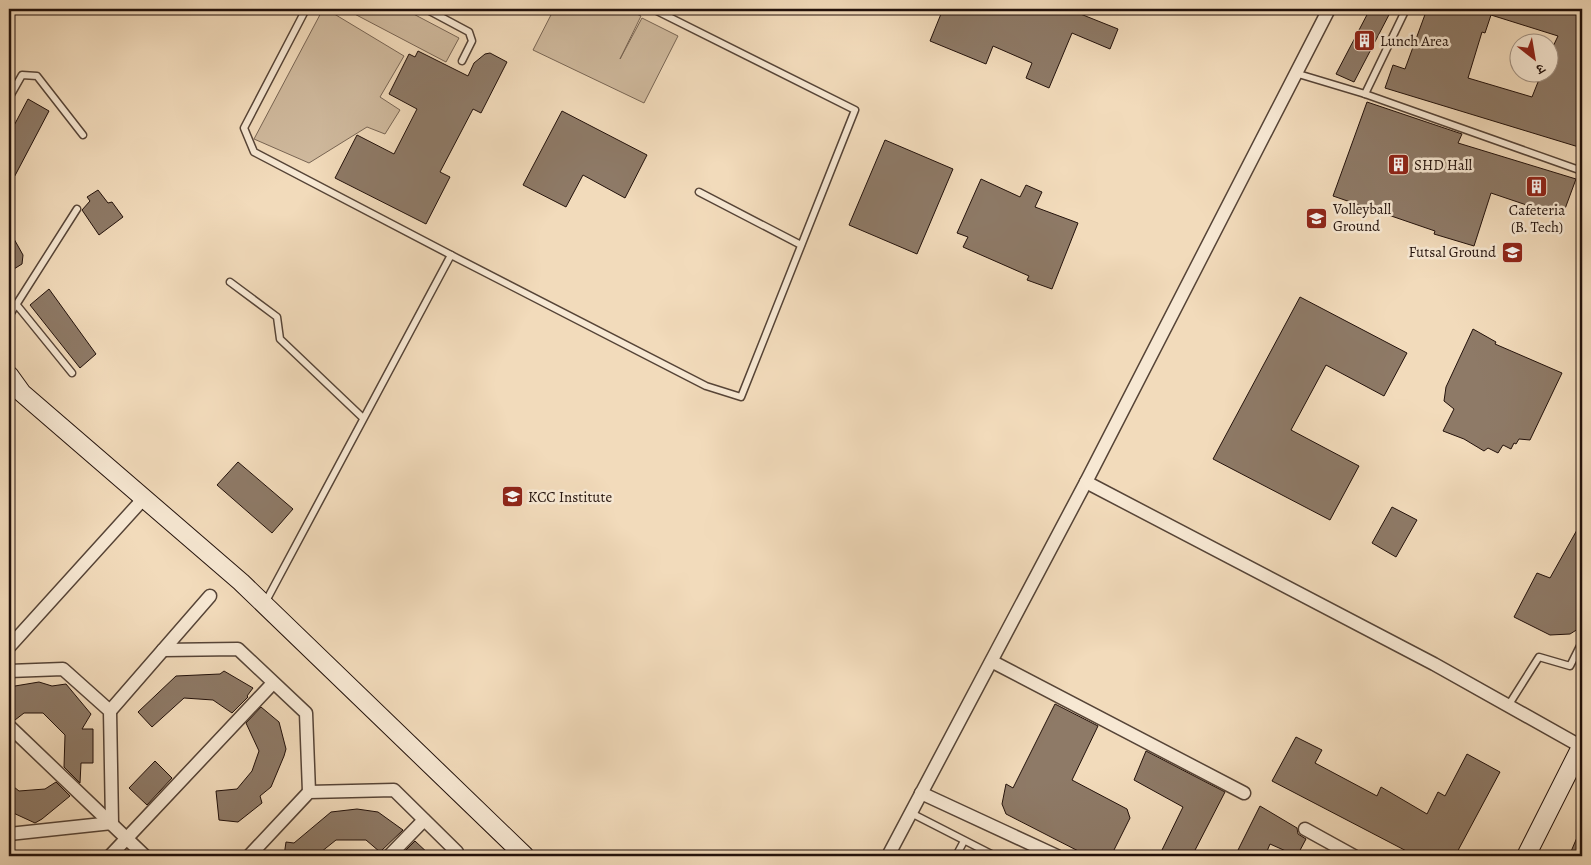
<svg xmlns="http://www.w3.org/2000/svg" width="1591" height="865" font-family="Alegreya,'Noto Serif Devanagari',serif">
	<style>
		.green { fill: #cfb99d; stroke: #786554 }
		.building { fill: #8e7a67; stroke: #22110b; fill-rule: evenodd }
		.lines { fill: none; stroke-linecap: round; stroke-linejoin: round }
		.lane-casing { stroke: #564437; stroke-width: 9 }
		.street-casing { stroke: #564437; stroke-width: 15 }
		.secondary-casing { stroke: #22110b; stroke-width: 20 }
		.lane { stroke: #f7e8d3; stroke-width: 6 }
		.street { stroke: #f7e8d3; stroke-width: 12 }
		.secondary { stroke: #f7e8d3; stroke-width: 18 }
		.labels { text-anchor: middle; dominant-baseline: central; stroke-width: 5; stroke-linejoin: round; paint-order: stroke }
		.poi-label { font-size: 15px; fill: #22110b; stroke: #f7e8d3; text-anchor: start }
	</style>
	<rect width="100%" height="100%" fill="#f2dbbb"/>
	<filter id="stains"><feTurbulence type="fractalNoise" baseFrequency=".004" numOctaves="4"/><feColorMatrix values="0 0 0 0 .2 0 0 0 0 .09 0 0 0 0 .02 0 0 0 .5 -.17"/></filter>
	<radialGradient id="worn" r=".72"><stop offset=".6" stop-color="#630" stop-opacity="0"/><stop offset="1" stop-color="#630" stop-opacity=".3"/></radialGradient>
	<g class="green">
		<path d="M323,9H326L404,56L380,97L400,110L385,134L367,127L309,163L254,139Z"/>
		<path d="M345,9H404L459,38L446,62Z"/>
		<path d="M554,9H626L641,16L620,59L642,18L678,36L644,103L533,50Z"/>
	</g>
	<g class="building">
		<path d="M943,9H1068L1118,29L1110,49L1072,33L1049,88L1026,78L1032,63L993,46L986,64L930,41Z"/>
		<path d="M1370,9H1392L1354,82L1336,74Z"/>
		<path d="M1427,9H1582V148L1385,88L1393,65L1405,69ZM1491,15L1558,36L1548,57V72H1542L1532,97L1468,78L1482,32L1485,33Z"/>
		<path d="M418,51L468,76L474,63L485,54L490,53L507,62L481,113L473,109L440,172L450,177L426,224L335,178L357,135L394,154L417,109L389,94L409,54L415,57Z"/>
		<path d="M28,99L49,111L9,187V135Z"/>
		<path d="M1367,102L1462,134L1458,143L1576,179L1562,217L1491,193L1474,246L1434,234L1435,231L1333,196Z"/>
		<path d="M562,111L647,155L625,198L583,175L566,207L523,185Z"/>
		<path d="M885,140L953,169L917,254L849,225Z"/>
		<path d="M981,179L1020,197L1026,185L1042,192L1035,207L1078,223L1052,289L1027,280L1029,276L963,247L968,237L957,233Z"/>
		<path d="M98,190L108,203L112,202L123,217L99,235L82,210L90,201L87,197Z"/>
		<path d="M9,230L23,255L22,264L9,272Z"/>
		<path d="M49,289L96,354L80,368L30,305Z"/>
		<path d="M1300,297L1407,353L1384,396L1326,365L1291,430L1359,466L1330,520L1213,459Z"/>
		<path d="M1473,329L1496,342L1495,344L1562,373L1530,440L1519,439L1516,444L1514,443L1511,449L1503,445L1498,453L1488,448L1484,451L1464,439L1443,431L1454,409L1444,401L1446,387Z"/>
		<path d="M238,462L293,509L272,533L217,485Z"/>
		<path d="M1392,507L1417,520L1396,557L1372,543Z"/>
		<path d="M1582,521V622L1578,629L1570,634L1550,635L1514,617L1537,573L1550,578Z"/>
		<path d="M224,671L253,688L247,696L248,697L232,713L213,700L184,698L152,727L138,712L176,676L220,674Z"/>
		<path d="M39,682L52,686L66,684L91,714L82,729H93V763H81L80,783L64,767L65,735L43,713H24L15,720L9,718V692L15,686Z"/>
		<path d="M1055,704L1098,726L1072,780L1127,809L1130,818L1111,856H1088L1006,814L1002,804L1006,784L1013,788Z"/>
		<path d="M261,707L279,722L286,749L284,756L271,787L260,796L262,803L238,822L219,820L216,791L237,789L252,771L259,751L246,723Z"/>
		<path d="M1296,737L1322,750L1315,763L1377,796L1381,787L1427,814L1438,792L1445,796L1467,754L1500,772L1455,856H1416L1272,781Z"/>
		<path d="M1146,751L1225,792L1192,856H1174L1161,852L1183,807L1134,780Z"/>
		<path d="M155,761L172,778L147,805L129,788Z"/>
		<path d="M56,782L70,796L42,819L35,823L9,811V783L19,791L45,789Z"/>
		<path d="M1260,806L1297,828L1298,834L1306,839L1297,856L1270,844L1265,856H1235Z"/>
		<path d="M357,809L378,812L403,830L380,852L366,840H336L316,856H284L286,842L294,843L331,812Z"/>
		<path d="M1582,826V856H1569Z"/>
		<path d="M415,841L431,856H400Z"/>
	</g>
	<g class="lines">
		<defs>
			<g id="lane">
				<path d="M306,9L244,128L254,152L451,255"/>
				<path d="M426,9L469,32L472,41L462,61"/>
				<path d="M1295,73L1365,94L1582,171"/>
				<path d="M1365,94L1406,9"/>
				<path d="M9,98L22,75L37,76L83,135"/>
				<path d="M699,192L801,245"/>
				<path d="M230,282L277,317L280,339L363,418"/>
				<path d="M16,304L72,373"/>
				<path d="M9,316L77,209"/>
				<path d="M265,603L451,255L706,386L741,397L855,110L653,9"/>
				<path d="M1508,706L1539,657L1570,666L1582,642"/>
				<path d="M911,813L995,856"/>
				<path d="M956,856L964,841"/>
			</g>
			<g id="street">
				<path d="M1086,482L1434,664L1582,747"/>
				<path d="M9,647L144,498"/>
				<path d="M163,650L238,649L306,713L309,792"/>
				<path d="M993,662L1244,793"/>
				<path d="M9,671L63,669L110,711L112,823L9,834"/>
				<path d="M110,711L210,596"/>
				<path d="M9,726L145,856"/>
				<path d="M921,793L1057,856"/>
				<path d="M1305,829L1354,856"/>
				<path d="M110,856L273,683"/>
				<path d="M249,856L309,792L394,790L457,852V856"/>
				<path d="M389,856L424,820"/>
				<path d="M888,856L1086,482L1329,9"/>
			</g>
			<g id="secondary">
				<path d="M9,375L22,393L241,582L525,856"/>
				<path d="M1526,856L1582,745"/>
			</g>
		</defs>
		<use href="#lane" class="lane-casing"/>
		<use href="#street" class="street-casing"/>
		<use href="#secondary" class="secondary-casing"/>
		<use href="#lane" class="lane"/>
		<use href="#street" class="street"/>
		<use href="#secondary" class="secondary"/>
	</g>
	<defs>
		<symbol id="building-square" viewBox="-11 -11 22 22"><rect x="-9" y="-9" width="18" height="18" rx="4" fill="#8f2418" stroke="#f7e8d3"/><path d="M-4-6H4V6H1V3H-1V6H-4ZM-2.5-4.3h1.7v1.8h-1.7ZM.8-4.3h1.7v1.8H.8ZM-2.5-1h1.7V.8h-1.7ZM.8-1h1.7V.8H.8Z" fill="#fff"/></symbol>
		<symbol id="university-square" viewBox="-11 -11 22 22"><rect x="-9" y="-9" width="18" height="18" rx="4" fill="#8f2418" stroke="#f7e8d3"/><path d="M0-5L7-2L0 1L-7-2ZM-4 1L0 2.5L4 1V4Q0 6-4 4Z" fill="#fff"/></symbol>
	</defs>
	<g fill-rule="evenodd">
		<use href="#building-square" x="1352" y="28" width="25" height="25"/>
		<use href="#building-square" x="1386" y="152" width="25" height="25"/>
		<use href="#building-square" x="1524" y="174" width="25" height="25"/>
		<use href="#university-square" x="1304" y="206" width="25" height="25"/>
		<use href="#university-square" x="1500" y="240" width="25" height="25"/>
		<use href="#university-square" x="500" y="484" width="25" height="25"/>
	</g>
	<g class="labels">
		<g class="poi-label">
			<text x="1380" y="41">Lunch Area</text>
			<text x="1414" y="165">SHD Hall</text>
			<text x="1333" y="209">Volleyball<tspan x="1333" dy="17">Ground</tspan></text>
			<text x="1537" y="210" text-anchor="middle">Cafeteria<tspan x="1537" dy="17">(B. Tech)</tspan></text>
			<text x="1496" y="252" text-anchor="end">Futsal Ground</text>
			<text x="528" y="497">KCC Institute</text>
		</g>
	</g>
	<rect width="1591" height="865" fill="none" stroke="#f2dbbb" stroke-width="30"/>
	<rect x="10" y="10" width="1571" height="845" fill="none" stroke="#22110b" stroke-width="2.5"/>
	<rect x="15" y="15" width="1561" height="835" fill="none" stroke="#22110b"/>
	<g transform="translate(1534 58) rotate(149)"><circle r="24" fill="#f7e8d3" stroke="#a29283"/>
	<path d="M0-4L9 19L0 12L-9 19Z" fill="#8f2418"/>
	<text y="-8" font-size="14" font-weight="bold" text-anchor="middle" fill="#22110b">उ</text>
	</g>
	<rect width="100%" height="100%" filter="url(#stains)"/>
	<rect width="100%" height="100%" fill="url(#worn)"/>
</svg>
